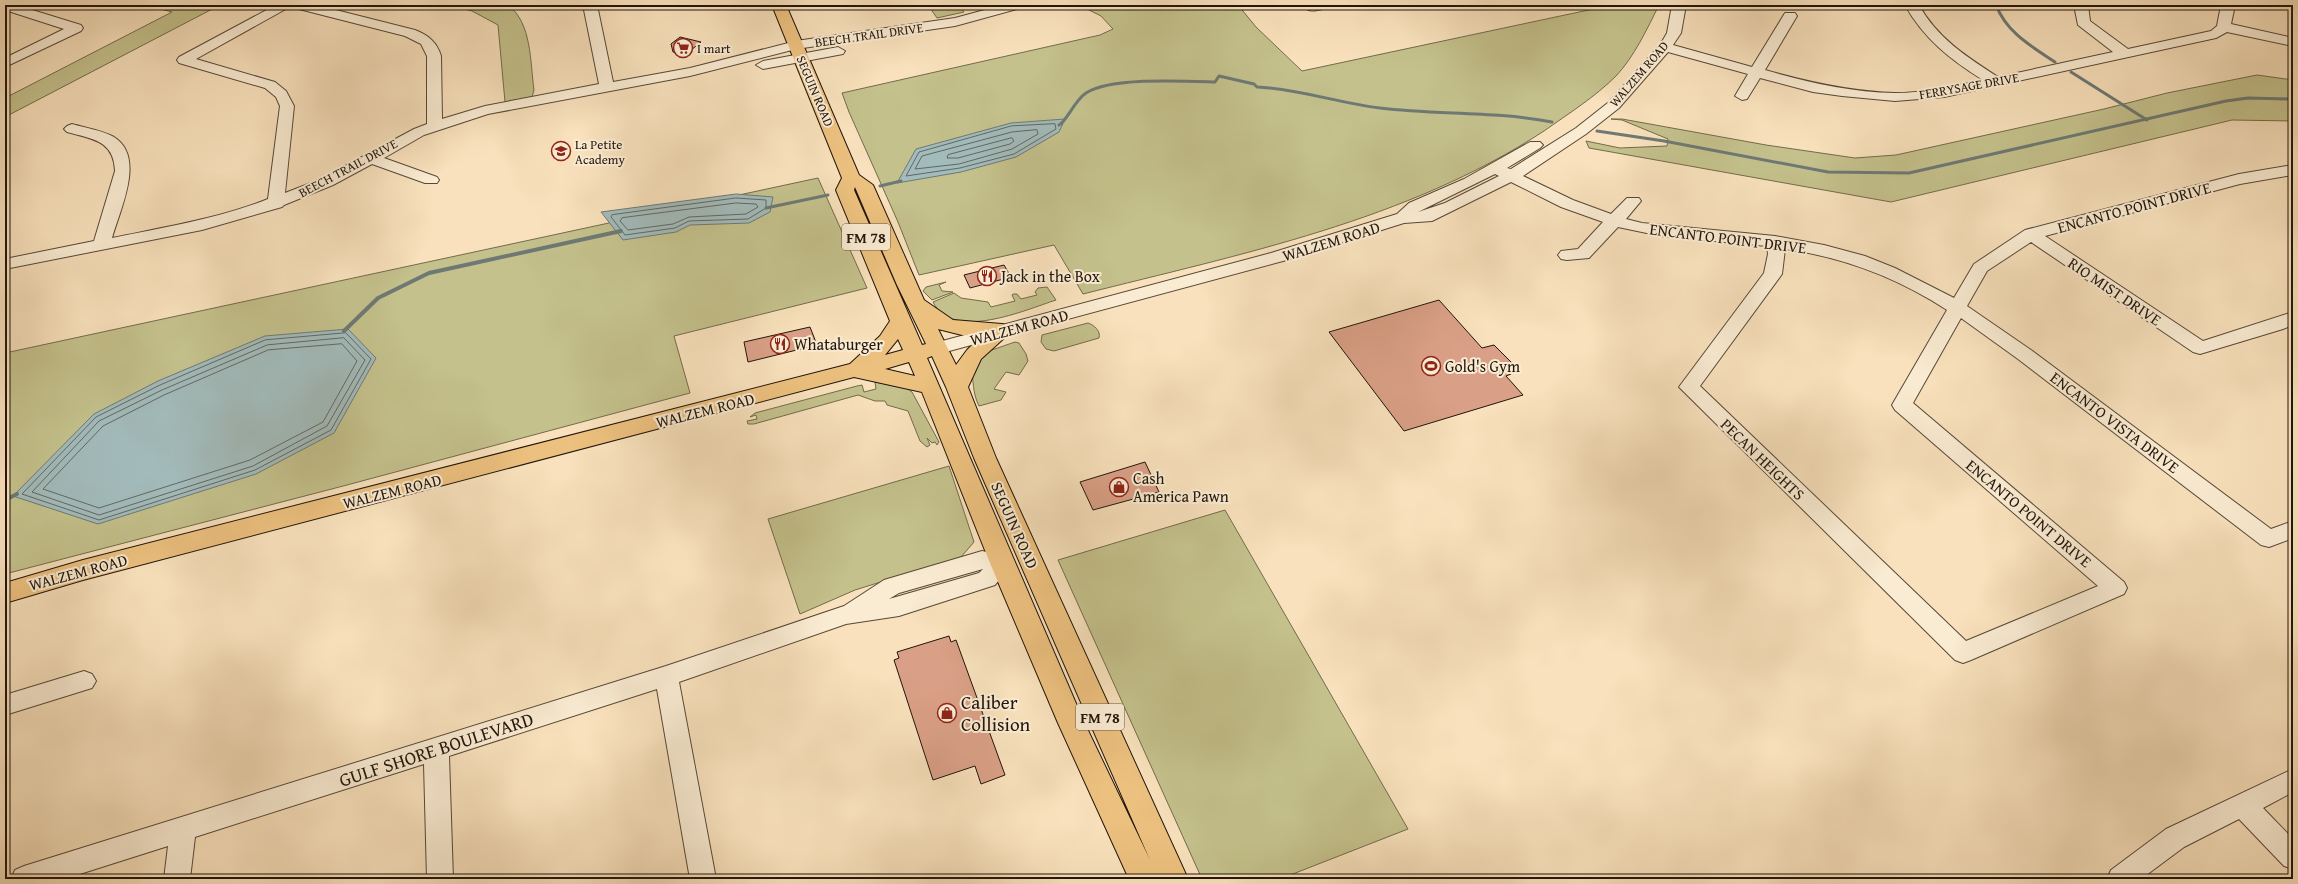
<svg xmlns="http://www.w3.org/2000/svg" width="2298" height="884" font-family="'Gentium Book Plus',serif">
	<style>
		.green { fill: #c4c18c; stroke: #726b4c }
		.water { fill: #a2bbbb; stroke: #6e7975 }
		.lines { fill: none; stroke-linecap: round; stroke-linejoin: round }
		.shore { stroke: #626863; stroke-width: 1 }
		.stream-far1 { stroke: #6e7975; stroke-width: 3 }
		.stream { stroke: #6e7975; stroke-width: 4 }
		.building { fill: #daa087; stroke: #21150b }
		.minor-casing { stroke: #574837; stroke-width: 2 }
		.major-casing { stroke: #21150b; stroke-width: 2 }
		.minor { fill: #faecd3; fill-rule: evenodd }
		.major { fill: #ecc07e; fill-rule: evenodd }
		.labels { text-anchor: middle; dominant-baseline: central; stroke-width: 4; stroke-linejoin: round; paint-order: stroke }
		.far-street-label { font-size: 13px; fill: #21150b; stroke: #faecd3 }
		.far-poi-label { font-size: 13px; fill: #21150b; stroke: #faecd3; text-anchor: start }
		.shield { fill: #faecd3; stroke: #625647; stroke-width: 1 }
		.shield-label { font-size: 15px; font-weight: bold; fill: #21150b }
		.street-label { font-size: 16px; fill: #21150b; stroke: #faecd3 }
		.poi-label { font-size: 16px; fill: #21150b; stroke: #faecd3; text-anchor: start }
		.near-poi-label { font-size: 19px; fill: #21150b; stroke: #faecd3; text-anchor: start }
		.near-street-label { font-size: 19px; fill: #21150b; stroke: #faecd3 }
	</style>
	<rect width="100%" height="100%" fill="#f8e1bc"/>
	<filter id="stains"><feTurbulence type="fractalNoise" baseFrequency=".005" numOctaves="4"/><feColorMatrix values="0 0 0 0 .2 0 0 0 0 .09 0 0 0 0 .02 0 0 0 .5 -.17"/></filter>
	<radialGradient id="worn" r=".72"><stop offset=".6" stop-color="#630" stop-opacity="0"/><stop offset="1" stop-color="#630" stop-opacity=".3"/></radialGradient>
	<g class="green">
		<path d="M146,5H220L5,117V98L172,12Z"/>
		<path d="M450,5H508C532,23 530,62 534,90L532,97L505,102L498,25L472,11Z"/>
		<path d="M928,5H959L964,12L937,18Z"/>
		<path d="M1079,5H1238L1256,27L1302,71L1612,5H1659C1647,29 1634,57 1616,76C1595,97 1568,114 1544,131C1406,221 1241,254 1083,294L1054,245L919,275L898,222L849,112L842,93L1100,35L1113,29L1101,16Z"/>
		<path d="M2257,75L2293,80V121L2232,120L1891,202L1589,148L1586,141L1620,148L1667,146L1668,139L1622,120L1611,119H1622L1766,145L1855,158L1896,155L2104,109L2167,93Z"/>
		<path d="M818,178L867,288L674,336L690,393L347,485L5,574V353Z"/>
		<path d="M946,282L939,285L942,291L953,292L932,300L923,291L926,287Z"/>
		<path d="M1047,287L1056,300C1025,310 953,342 933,302L954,293L961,298L988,302L991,307L1015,301L1012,295L1013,294H1017L1021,299L1037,295L1035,292L1038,288Z"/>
		<path d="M1088,323C1094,325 1101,331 1099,338L1054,351L1046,349L1041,342L1042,335Z"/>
		<path d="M1015,342L1019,343L1026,354L1028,361L1019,375L1006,372L994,389L1006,392L1001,400L979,406C972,392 974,381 971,368L986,352Z"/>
		<path d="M875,382L905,387L912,392L939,442L937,445L935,442L932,443L927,438L930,445L927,447L920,441L908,411L887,405L885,401H875L858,395L754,424H748L747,421L757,419L756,415L750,417L755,413L857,386L862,385L864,392L876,389Z"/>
		<path d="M949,466L974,542L961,557L855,590L800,614L768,519Z"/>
		<path d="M1225,510L1408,829L1280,879H1202L1058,560Z"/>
	</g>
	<g class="water">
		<path d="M1065,119L1059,132L1016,157L961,172L897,183L916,149L1011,123Z"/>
		<path d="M736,194L773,197L770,212L749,223L690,225L676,232L623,240L601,212Z"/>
		<path d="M348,329L376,358L334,433L256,474L98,524L13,496L94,414L158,381L265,336Z"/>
	</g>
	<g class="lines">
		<g class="shore">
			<path d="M1055,124L1056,129L1014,154L960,168L906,176L919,152L1011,126Z"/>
			<path d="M1037,130L1038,134L1012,149L959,164L915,169L922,156L1012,132Z"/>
			<path d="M1012,138L1014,141L1010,144L958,158H947L948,155Z"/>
			<path d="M736,198L766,200V208L748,219L689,221L675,228L625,235L611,217L612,215Z"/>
			<path d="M736,203L756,204L758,207L746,214L689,217L673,224L628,230L620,221L622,218Z"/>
			<path d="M346,333L371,359L331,430L255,470L99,520L22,494L96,417L160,385L265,340Z"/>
			<path d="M344,338L365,360L327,426L253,466L99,515L32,492L99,421L162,390L267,345Z"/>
			<path d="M342,344L357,361L323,422L250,460L99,508L43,489L103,426L164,395L268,350Z"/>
		</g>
		<g class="stream-far1">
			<path d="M1996,5C2007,33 2031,46 2055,62"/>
			<path d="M2071,72L2147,120"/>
			<path d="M1059,125C1067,121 1074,101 1086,93C1111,77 1185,81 1215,82L1219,76L1254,84L1257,87C1299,89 1338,103 1380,108C1437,115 1495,111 1552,122"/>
			<path d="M1597,131L1664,141L1828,172L1909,173L2226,101L2248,98L2293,99"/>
			<path d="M880,186L901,181"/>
			<path d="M766,208L828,195"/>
		</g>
		<g class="stream">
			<path d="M344,331L378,298L429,273L621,231"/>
			<path d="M5,500L17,494"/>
		</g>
	</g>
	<g class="building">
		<path d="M680,37L701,42L685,55L673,52L671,44Z"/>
		<path d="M1004,265L1011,277L970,288L964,275Z"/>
		<path d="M1439,300L1482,348L1494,345L1513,364L1504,367L1511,374L1506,376L1523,395L1404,431L1329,332Z"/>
		<path d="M810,327L817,345L748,362L744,342Z"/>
		<path d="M1145,462L1159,492L1093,510L1080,482Z"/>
		<path d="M949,636L951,642L956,640L1005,775L981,784L975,766L933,780L894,660L899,658L897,652Z"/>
	</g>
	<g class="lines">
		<defs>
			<g id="minor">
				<path d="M5,5H16L81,25L83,28L81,31L5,67V58L64,29L5,10Z"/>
				<path d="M276,5H293L196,59L275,82L286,91L294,106L285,193L321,179L414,129L427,124V56L421,44L405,36L295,8L293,5H316L415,30C428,35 437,42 441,56L442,119L485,106L599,84L583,5H597L613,82L690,68L796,41L955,18L1003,5H1023L1021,8L955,26L796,49L690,76L488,114L424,135L384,158L437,177L439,180L437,183H425L372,164L333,185L284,205L282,207L202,230L5,269V259L94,241L115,171C114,140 92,139 67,132L64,129L67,126L72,124C86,128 101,130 114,137C146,157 120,209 112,238C165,227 218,219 268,199L280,106L276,97L265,88L179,63L177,60L179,57Z"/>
				<path d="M1302,5H1329L1327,8C1318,10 1308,14 1302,5Z"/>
				<path d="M1672,5H1686L1681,33L1673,45L1752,67L1785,13H1795L1797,16L1765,70C1807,82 1850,92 1895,93C1925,93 1954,86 1983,80C1951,60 1924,39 1905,5H1919C1937,38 1967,57 1998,77L2113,52L2078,25L2074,5H2088L2090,21L2128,49L2211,31L2217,26L2221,5H2235L2231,24L2293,38V46L2227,32L2216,38L1944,97L1895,101L1842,96L1813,92L1760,78L1747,99L1742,100L1735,96L1748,74L1668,52L1619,108L1586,134L1523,176L1573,200L1611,214L1627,198H1639L1641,201L1626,219L1642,223L1775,236L1824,245L1865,256L1895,268L1954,298L1974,264L2025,230L2239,174L2293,165V175L2240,184L2045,236L2203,341L2293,312V325L2283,329L2200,354L2193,352L2031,242L1987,271L1967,306L2031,350L2271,529L2293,521V538L2269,547L2261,545L2018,359L1961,318L1913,403L2124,582L2127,588L2124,594L1971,660L1963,663L1955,660L1679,387L1764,273L1768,254L1767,246L1661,236L1618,227L1589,258L1567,260L1561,259L1558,255L1561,251L1578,249L1603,222L1561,207L1511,182L1432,221L1404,223L1283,261L938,354L931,352L929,348L931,344L1271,253L1397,214L1409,203L1464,179L1530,142H1540L1543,145L1540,148L1507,168L1511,169L1576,128L1609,102L1660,45L1667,33ZM1495,174L1499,176L1445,203L1418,212ZM1785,249C1843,257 1898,278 1947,310L1892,405L1895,410L2098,586L1966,641L1700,386L1782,274Z"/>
				<path d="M838,47L845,51L843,54L763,69L756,65L763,61Z"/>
				<path d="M982,551L1010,557L1013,563L995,585L899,616L846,624L679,682L716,879H690L657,689L449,756L453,879H427L424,764L195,837L190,879H164L168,846L64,879H11L15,870L24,866L666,666L844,606L884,580ZM983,569L979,573L889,599L899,593Z"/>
				<path d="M84,671L92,674L96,681L92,688L5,715V695Z"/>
				<path d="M2293,769V792L2263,808L2293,839V869L2284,866L2239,819L2184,847L2141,879H2107L2111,870L2166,829Z"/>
			</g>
			<path id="major" d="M772,5H786L859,175L873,185L924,300L953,320L1002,324L1009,326L1012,331L981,359L968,387L996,458L1188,879H1129L1058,723L990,563L922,392L854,377L83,580L5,603V583L83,560L850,364L880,336L890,321L836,190L842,178ZM855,187L897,285L926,344L922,345L854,190ZM938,329L962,335L981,336L967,350L956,365ZM898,339L903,350L885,355ZM932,356L946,387L974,458L1150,860L1084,722L927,358ZM909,362L915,376L885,369Z"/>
		</defs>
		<use href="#minor" class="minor-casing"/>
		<use href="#major" class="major-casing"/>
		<use href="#minor" class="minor"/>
		<use href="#major" class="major"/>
	</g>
	<defs>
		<symbol id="supermarket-ring" viewBox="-11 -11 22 22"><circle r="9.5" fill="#faecd3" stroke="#8f2418" stroke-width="1.5"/><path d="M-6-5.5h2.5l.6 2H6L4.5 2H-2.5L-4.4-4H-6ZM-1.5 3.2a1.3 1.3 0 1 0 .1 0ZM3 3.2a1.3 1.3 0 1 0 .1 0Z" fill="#8f2418"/></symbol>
		<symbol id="school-ring" viewBox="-11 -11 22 22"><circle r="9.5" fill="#faecd3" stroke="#8f2418" stroke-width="1.5"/><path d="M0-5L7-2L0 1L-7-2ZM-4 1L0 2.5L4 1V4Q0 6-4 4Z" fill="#8f2418"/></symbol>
		<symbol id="restaurant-ring" viewBox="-11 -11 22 22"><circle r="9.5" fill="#faecd3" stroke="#8f2418" stroke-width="1.5"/><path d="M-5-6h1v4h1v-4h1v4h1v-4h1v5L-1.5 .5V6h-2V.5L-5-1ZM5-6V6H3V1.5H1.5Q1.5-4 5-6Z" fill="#8f2418"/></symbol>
		<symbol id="stadium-ring" viewBox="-11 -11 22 22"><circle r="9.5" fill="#faecd3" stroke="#8f2418" stroke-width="1.5"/><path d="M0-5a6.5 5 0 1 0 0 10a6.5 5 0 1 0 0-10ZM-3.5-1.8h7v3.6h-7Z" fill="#8f2418"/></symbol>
		<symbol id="shop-ring" viewBox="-11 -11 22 22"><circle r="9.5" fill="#faecd3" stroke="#8f2418" stroke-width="1.5"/><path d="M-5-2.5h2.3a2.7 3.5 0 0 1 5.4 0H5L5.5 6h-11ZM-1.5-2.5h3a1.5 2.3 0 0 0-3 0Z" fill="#8f2418"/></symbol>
	</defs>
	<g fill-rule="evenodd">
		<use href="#supermarket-ring" x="672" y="37" width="22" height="22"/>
		<use href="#school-ring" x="550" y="140" width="22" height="22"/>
		<use href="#restaurant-ring" x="976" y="265" width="22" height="22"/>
		<use href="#restaurant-ring" x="769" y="333" width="22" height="22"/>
		<use href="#stadium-ring" x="1420" y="355" width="22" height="22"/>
		<use href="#shop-ring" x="1108" y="476" width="22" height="22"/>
		<use href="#shop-ring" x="936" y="702" width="22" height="22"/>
	</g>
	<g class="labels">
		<g class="far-street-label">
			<text transform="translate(869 35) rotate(-8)">BEECH TRAIL DRIVE</text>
			<text transform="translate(1639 74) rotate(-49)">WALZEM ROAD</text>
			<text transform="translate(1969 86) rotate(-10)">FERRYSAGE DRIVE</text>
			<text transform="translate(815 91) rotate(67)">SEGUIN ROAD</text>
			<text transform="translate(348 168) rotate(-28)">BEECH TRAIL DRIVE</text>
		</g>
		<g class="far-poi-label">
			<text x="697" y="48">I mart</text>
			<text x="575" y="144">La Petite<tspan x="575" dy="15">Academy</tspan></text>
		</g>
		<g class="shield">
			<rect x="842" y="224" width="48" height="26" rx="3"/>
			<rect x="1076" y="704" width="48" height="26" rx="3"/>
		</g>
		<g class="shield-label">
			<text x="866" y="237">FM 78</text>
			<text x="1100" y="717">FM 78</text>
		</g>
		<g class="street-label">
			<text transform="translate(2134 207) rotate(-15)">ENCANTO POINT DRIVE</text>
			<text transform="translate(1728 238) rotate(7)">ENCANTO POINT DRIVE</text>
			<text transform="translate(1331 241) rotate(-17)">WALZEM ROAD</text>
			<text transform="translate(2115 291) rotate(34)">RIO MIST DRIVE</text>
			<text transform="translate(1019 327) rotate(-15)">WALZEM ROAD</text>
			<text transform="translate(705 410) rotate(-14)">WALZEM ROAD</text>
			<text transform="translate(2115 422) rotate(37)">ENCANTO VISTA DRIVE</text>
			<text transform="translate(1763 459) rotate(44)">PECAN HEIGHTS</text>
			<text transform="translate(392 491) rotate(-14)">WALZEM ROAD</text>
			<text transform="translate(2029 513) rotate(40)">ENCANTO POINT DRIVE</text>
			<text transform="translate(1015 525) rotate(66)">SEGUIN ROAD</text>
			<text transform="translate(78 572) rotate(-15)">WALZEM ROAD</text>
		</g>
		<g class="poi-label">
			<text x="1001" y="276">Jack in the Box</text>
			<text x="794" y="344">Whataburger</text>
			<text x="1445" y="366">Gold's Gym</text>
			<text x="1133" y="478">Cash<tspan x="1133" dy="18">America Pawn</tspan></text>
		</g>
		<g class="near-poi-label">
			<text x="961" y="702">Caliber<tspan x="961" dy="22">Collision</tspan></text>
		</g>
		<g class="near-street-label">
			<text transform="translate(436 749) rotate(-18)">GULF SHORE BOULEVARD</text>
		</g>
	</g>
	<rect width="2298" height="884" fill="none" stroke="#f8e1bc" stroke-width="20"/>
	<rect x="6" y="6" width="2286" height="872" fill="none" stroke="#21150b" stroke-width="2"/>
	<rect x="10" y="10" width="2278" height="864" fill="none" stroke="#21150b"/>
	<rect width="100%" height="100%" filter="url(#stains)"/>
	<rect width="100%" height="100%" fill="url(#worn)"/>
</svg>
